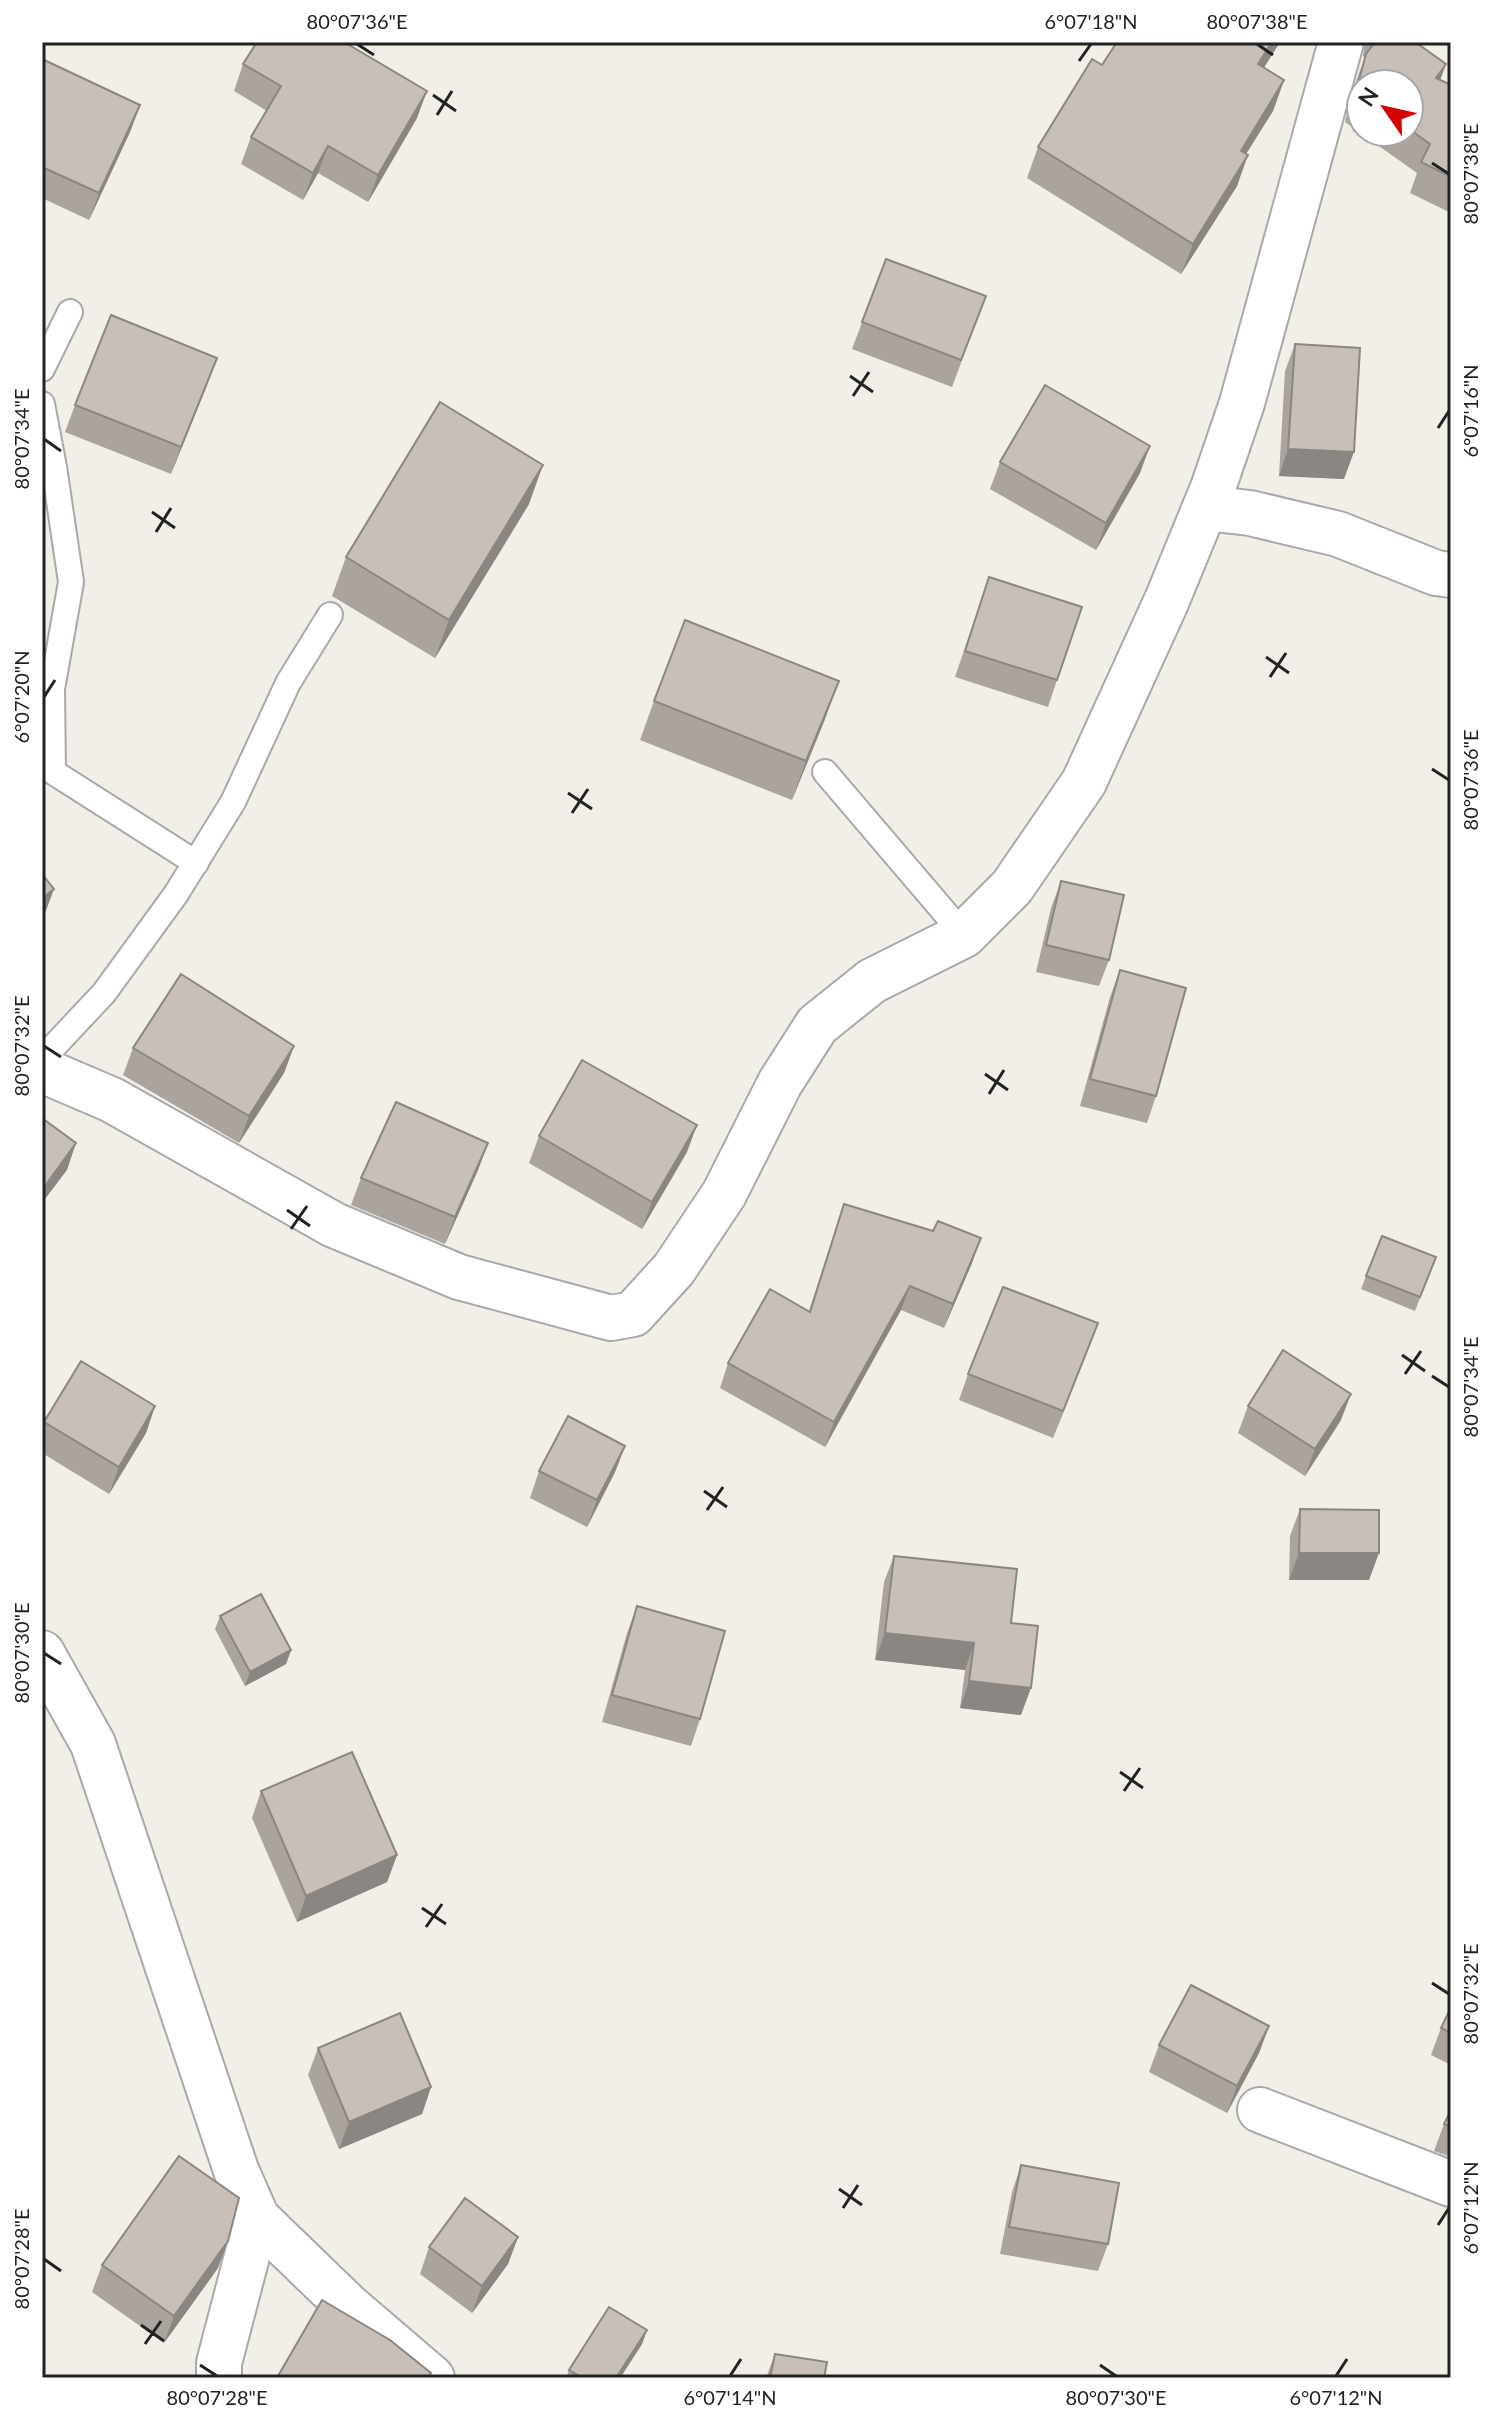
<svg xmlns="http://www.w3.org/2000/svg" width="1493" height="2420" font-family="Lato,sans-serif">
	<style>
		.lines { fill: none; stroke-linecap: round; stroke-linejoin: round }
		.service-casing { stroke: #a9a9a9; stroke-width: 28 }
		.minor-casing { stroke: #a9a9a9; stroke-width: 48 }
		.service { stroke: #fff; stroke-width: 24 }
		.minor { stroke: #fff; stroke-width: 44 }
		.wall { fill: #aba49e; fill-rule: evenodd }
		.shaded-wall { fill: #8b8681 }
		.building { fill: #c7bfb8; stroke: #8b8681; stroke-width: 2 }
		.ticks { fill: none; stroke: #222; stroke-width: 3 }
		.neatline { fill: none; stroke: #222; stroke-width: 3 }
		.ticks-label { font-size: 20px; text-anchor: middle; fill: #222 }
	</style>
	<rect width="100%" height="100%" fill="#f2efe9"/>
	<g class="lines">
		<defs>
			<g id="service">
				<path d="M42,369L70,312"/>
				<path d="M42,404L54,467L71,582L52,689L53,772L196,863"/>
				<path d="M825,772L964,935"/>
				<path d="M42,1059L104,993L176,894L233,802L288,683L330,615"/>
			</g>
			<g id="minor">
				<path d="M1205,508L1250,513L1338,534L1436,573L1451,575"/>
				<path d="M42,1070L112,1100L334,1225L459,1277L611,1318L633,1314L674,1269L724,1194L780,1083L817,1025L872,981L964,935L1012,887L1084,782L1167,600L1213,488L1242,403L1341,42"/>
				<path d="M42,1653L93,1744L236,2170L257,2218L348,2306L432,2378"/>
				<path d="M1260,2110L1451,2184"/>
				<path d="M219,2378V2363L257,2218"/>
			</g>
		</defs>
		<use href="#service" class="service-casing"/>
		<use href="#minor" class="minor-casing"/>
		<use href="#service" class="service"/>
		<use href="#minor" class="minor"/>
	</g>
	<g class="wall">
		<path d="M1117,42H1280L1264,67L1284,80L1273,111L1246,154L1237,186L1181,274L1027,178L1038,147L1102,65Z"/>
		<path d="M1365,42H1419L1418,45L1446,64L1440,80L1451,85V213L1410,193L1417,173L1345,122L1355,84L1365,58L1363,56ZM1361,84H1409V132H1361Z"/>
		<path d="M42,59L140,105L130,132L89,220L42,198Z"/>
		<path d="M243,64L417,118L368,202L318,173L303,200L241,164L251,137L267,111L234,91Z"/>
		<path d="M886,259L986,296L952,387L852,349Z"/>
		<path d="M1295,344L1344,479L1279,476L1285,371Z"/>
		<path d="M207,385L171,474L65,432L75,405Z"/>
		<path d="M1000,462L1140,473L1096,550L990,489Z"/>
		<path d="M529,504L435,658L332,596L346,557Z"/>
		<path d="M989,577L1057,680L1048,707L955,677Z"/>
		<path d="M654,701L825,719L792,800L640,740Z"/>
		<path d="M1061,881L1109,960L1099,986L1036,972L1051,908Z"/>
		<path d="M1120,970L1156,1096L1147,1123L1080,1106L1110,997Z"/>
		<path d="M294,1046L284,1073L239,1143L123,1075L133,1048Z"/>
		<path d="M539,1136L687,1152L642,1229L529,1163Z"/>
		<path d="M488,1143L478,1170L445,1244L351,1205L361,1178Z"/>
		<path d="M844,1204L972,1263L944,1328L901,1310L825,1447L720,1388L728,1363L809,1311Z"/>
		<path d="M1382,1236L1436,1257L1415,1311L1361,1289Z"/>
		<path d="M1098,1323L1053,1438L959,1400L968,1374Z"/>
		<path d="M155,1406L146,1433L109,1494L42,1453V1429L44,1422Z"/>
		<path d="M1248,1406L1341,1420L1305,1476L1238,1433Z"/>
		<path d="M625,1446L615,1472L587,1527L530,1498L539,1471Z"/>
		<path d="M1300,1509L1369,1580H1289L1290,1536Z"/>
		<path d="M894,1556L1011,1623L1021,1715L960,1708L965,1670L875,1660L884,1582Z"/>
		<path d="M637,1606L700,1719L691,1746L602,1722L627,1633Z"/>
		<path d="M220,1616L291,1650L286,1664L245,1686L215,1629Z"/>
		<path d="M261,1791L397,1855L387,1882L297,1922L252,1818Z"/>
		<path d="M1451,2007V2065L1431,2055L1441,2028Z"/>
		<path d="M1269,2026L1259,2053L1227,2113L1149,2072L1159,2045Z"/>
		<path d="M318,2048L431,2087L422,2114L339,2149L308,2075Z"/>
		<path d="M1451,2110V2157L1434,2151L1444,2124Z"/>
		<path d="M1021,2165L1108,2244L1098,2271L1000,2254L1012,2192Z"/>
		<path d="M518,2237L508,2264L472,2313L420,2274L429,2247Z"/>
		<path d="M102,2265L218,2268L164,2343L92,2292Z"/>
		<path d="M647,2330L642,2344L620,2378H566L569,2370Z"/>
		<path d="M775,2354L824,2378H766Z"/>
	</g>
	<g class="shaded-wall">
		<path d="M1272,42H1280L1247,95L1258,64Z"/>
		<path d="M1446,64L1435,94L1436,78Z"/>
		<path d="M1284,80L1273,111L1229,181L1241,151Z"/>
		<path d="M427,91L417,118L368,202L378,175Z"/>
		<path d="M140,105L130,132L89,220L99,193Z"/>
		<path d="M328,146L318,173L303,200L313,173Z"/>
		<path d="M1248,155L1237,186L1181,274L1193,244Z"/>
		<path d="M217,358L207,385L171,474L181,447Z"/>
		<path d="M1150,446L1140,473L1096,550L1106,523Z"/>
		<path d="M1288,449L1354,452L1344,479L1279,476Z"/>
		<path d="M543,465L529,504L435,658L449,620Z"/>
		<path d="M839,681L825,719L792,800L806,761Z"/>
		<path d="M54,889L44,916L42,917V898Z"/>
		<path d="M294,1046L284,1073L239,1143L249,1116Z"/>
		<path d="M697,1125L687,1152L642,1229L652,1202Z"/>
		<path d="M76,1143L67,1170L42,1203V1190Z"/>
		<path d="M488,1143L478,1170L445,1244L455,1217Z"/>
		<path d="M981,1238L972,1263L944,1328L953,1304Z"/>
		<path d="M910,1286L901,1310L825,1447L834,1422Z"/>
		<path d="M1098,1323L1088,1350L1053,1438L1063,1411Z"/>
		<path d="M1351,1394L1341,1420L1305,1476L1315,1449Z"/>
		<path d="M155,1406L146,1433L109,1494L119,1467Z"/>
		<path d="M625,1446L615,1472L587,1527L597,1500Z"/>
		<path d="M1299,1553H1379L1369,1580H1289Z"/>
		<path d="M885,1633L974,1643L965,1670L875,1660Z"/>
		<path d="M291,1650L286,1664L245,1686L250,1672Z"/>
		<path d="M969,1681L1031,1688L1021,1715L960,1708Z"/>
		<path d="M397,1855L387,1882L297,1922L306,1896Z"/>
		<path d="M1269,2026L1259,2053L1227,2113L1237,2086Z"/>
		<path d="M431,2087L422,2114L339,2149L349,2122Z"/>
		<path d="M518,2237L508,2264L472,2313L482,2286Z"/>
		<path d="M228,2241L218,2268L164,2343L174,2316Z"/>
		<path d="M647,2330L642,2344L620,2378H616Z"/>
	</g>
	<g class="building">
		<path d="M257,42H344L427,91L378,175L328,146L313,173L251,137L281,86L243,64Z"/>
		<path d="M1117,42H1272L1258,64L1284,80L1241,151L1248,155L1193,244L1038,147L1092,59L1102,65Z"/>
		<path d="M1375,42H1419L1418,44L1446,64L1436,78L1451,85V177L1421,162L1430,144L1409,129V84H1361V95L1356,91L1366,54Z"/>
		<path d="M42,59L140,105L99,193L42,167Z"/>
		<path d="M886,259L986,296L961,360L862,322Z"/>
		<path d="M111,315L217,358L181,447L75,405Z"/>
		<path d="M1295,344L1360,348L1354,452L1288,449Z"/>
		<path d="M1045,385L1150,446L1106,523L1000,462Z"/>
		<path d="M440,402L543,465L449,620L346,557Z"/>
		<path d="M989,577L1082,607L1057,680L965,651Z"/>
		<path d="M685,620L839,681L806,761L654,701Z"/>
		<path d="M42,874L54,889L42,898Z"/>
		<path d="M1061,881L1124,895L1109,960L1046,945Z"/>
		<path d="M1120,970L1186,988L1156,1096L1090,1079Z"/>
		<path d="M181,974L294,1046L249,1116L133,1048Z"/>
		<path d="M582,1060L697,1125L652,1202L539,1136Z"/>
		<path d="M396,1102L488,1143L455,1217L361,1178Z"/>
		<path d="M42,1118L76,1143L42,1190Z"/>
		<path d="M844,1204L933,1231L938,1221L981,1238L953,1304L910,1286L834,1422L728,1363L770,1289L810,1312Z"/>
		<path d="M1382,1236L1436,1257L1420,1297L1366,1276Z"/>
		<path d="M1003,1287L1098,1323L1063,1411L968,1374Z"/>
		<path d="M1283,1350L1351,1394L1315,1449L1248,1406Z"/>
		<path d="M81,1361L155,1406L119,1467L44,1422Z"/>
		<path d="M568,1416L625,1446L597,1500L539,1471Z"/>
		<path d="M1300,1509L1379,1510V1553H1299Z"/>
		<path d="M894,1556L1017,1569L1011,1623L1038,1626L1031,1688L969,1681L974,1643L885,1633Z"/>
		<path d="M261,1594L291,1650L250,1672L220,1616Z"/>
		<path d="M637,1606L725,1631L700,1719L612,1695Z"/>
		<path d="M352,1752L397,1855L306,1896L261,1791Z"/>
		<path d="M1191,1985L1269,2026L1237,2086L1159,2045Z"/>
		<path d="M1451,2007V2033L1441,2028Z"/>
		<path d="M400,2013L431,2087L349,2122L318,2048Z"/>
		<path d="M1451,2110V2127L1444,2124Z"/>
		<path d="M179,2156L239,2198L228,2241L174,2316L102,2265Z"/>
		<path d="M1021,2165L1119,2183L1108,2244L1009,2227Z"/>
		<path d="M465,2198L518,2237L482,2286L429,2247Z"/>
		<path d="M322,2300L390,2340L431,2373L428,2378H281L278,2376Z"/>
		<path d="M609,2307L647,2330L616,2378H583L569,2370Z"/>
		<path d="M775,2354L827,2362L824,2378H770Z"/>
	</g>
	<path class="ticks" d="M357,44L374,55M1257,44L1273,55M1079,61L1091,44M433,95L456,111M437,115L452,91M1432,163L1449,174M850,376L873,392M853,396L869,372M1438,428L1449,411M44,439L61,451M152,512L175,528M156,532L171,508M1266,657L1289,673M1270,677L1286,653M44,697L55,680M1432,769L1449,780M568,793L592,809M572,813L588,789M44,1046L61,1057M985,1074L1008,1090M989,1094L1004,1070M287,1210L310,1226M291,1229L307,1206M1402,1355L1425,1371M1405,1374L1421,1351M1432,1376L1449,1387M704,1491L727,1507M707,1510L723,1487M44,1653L61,1664M1120,1772L1143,1788M1124,1791L1140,1768M422,1908L446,1924M426,1927L442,1904M1432,1983L1449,1994M839,2189L862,2205M843,2208L858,2185M1438,2225L1449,2208M44,2259L61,2271M141,2325L164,2341M145,2344L161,2321M200,2365L217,2376M1100,2365L1116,2376M730,2376L741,2359M1336,2376L1347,2359"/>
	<rect width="1493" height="2420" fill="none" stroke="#ffffff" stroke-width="88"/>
	<g transform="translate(1385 108) rotate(304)"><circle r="38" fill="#ffffff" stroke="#a7a7a7" stroke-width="2"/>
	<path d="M0-6L14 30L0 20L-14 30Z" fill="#d40000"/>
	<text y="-12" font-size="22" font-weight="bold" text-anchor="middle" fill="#222222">N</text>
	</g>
	<rect x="44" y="44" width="1405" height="2332" class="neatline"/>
	<g class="ticks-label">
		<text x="357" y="29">80°07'36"E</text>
		<text x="1091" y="29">6°07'18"N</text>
		<text x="1257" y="29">80°07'38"E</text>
		<text transform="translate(1471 174) rotate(-90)" y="7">80°07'38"E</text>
		<text transform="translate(1471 411) rotate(-90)" y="7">6°07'16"N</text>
		<text transform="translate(22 439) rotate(-90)" y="7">80°07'34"E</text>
		<text transform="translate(22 697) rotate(-90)" y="7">6°07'20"N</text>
		<text transform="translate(1471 780) rotate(-90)" y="7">80°07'36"E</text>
		<text transform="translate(22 1046) rotate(-90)" y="7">80°07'32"E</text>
		<text transform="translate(1471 1387) rotate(-90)" y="7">80°07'34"E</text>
		<text transform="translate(22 1653) rotate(-90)" y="7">80°07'30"E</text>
		<text transform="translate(1471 1994) rotate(-90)" y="7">80°07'32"E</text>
		<text transform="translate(1471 2208) rotate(-90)" y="7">6°07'12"N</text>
		<text transform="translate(22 2259) rotate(-90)" y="7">80°07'28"E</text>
		<text x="217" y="2405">80°07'28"E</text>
		<text x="730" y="2405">6°07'14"N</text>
		<text x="1116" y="2405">80°07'30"E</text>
		<text x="1336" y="2405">6°07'12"N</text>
	</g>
</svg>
